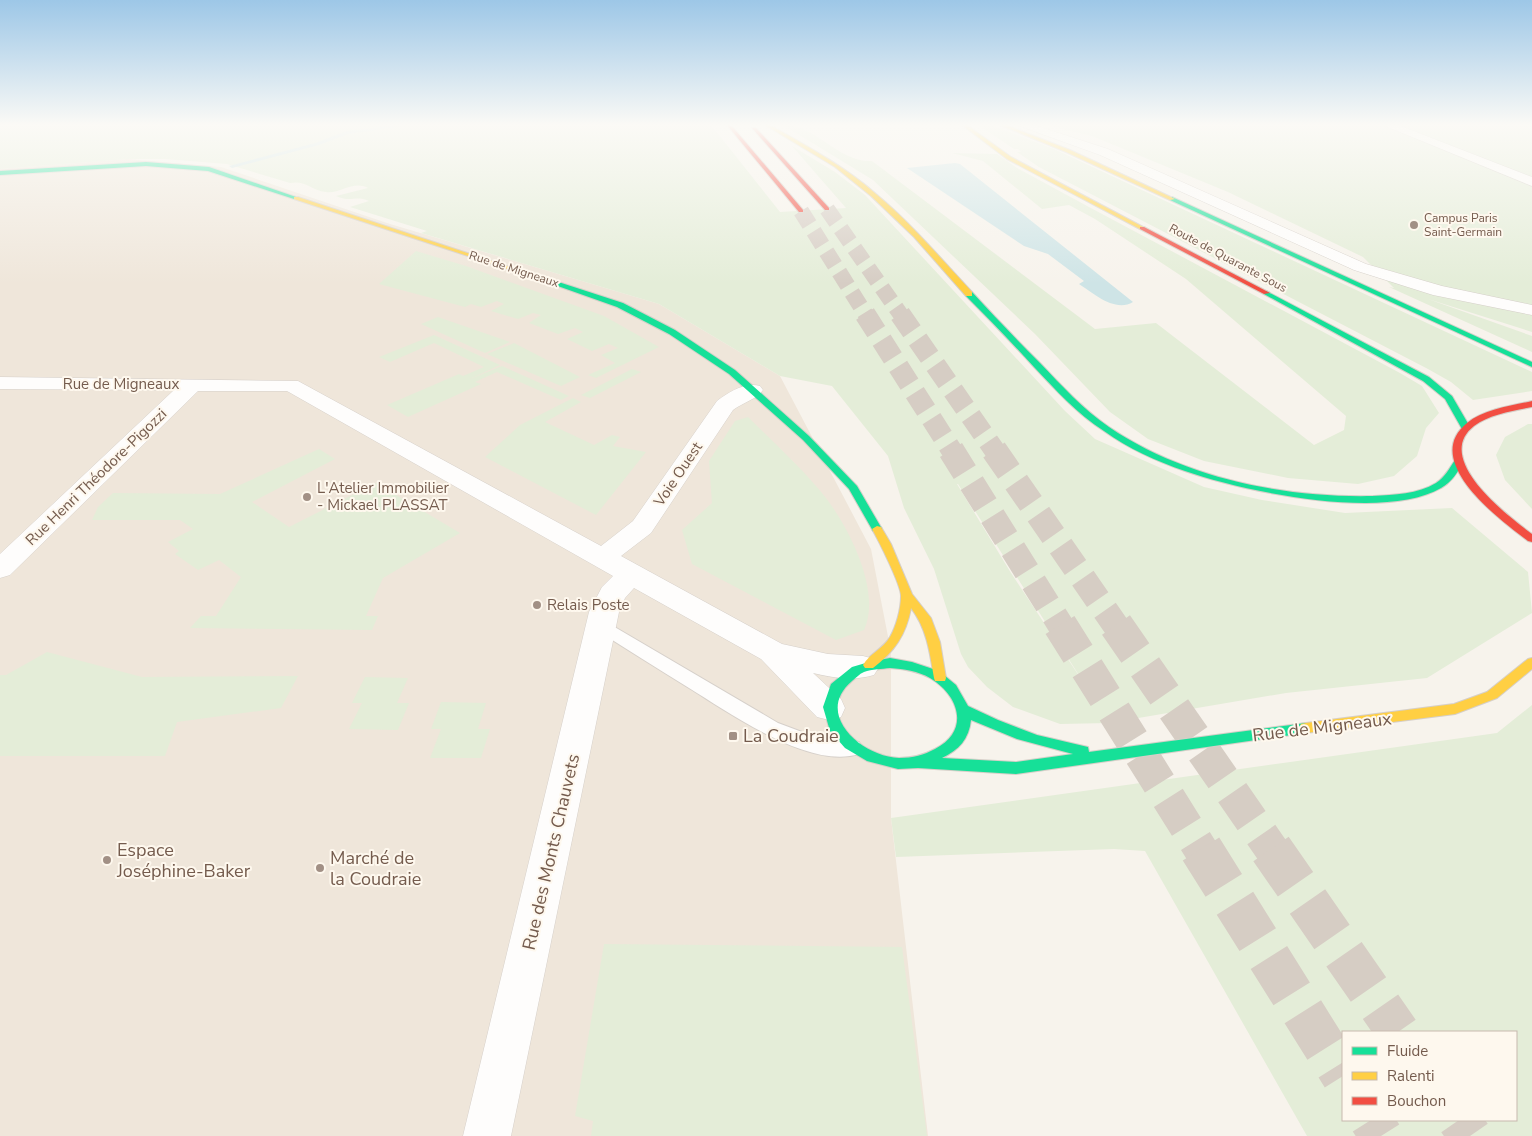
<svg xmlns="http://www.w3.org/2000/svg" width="1532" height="1136" font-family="'Nunito Sans',sans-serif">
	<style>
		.residential { fill: #efe6da }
		.green { fill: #e4edd8; fill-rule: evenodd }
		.water { fill: #cee4e6 }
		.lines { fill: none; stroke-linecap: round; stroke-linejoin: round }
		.stream { fill: #cee4e6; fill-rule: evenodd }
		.highway-tunnel-far4 { stroke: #d6cdc4; stroke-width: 16; stroke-dasharray: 16 8; stroke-linecap: butt }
		.highway-tunnel-far3 { stroke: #d6cdc4; stroke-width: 21; stroke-dasharray: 21 10; stroke-linecap: butt }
		.highway-tunnel-far2 { stroke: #d6cdc4; stroke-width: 26; stroke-dasharray: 26 13; stroke-linecap: butt }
		.highway-tunnel-far1 { stroke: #d6cdc4; stroke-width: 34; stroke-dasharray: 34 17; stroke-linecap: butt }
		.highway-tunnel { stroke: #d6cdc4; stroke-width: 43; stroke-dasharray: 43 21; stroke-linecap: butt }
		.lane-casing { stroke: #d6d0ca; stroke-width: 2 }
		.street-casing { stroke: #d6d0ca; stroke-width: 1 }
		.fast-casing { stroke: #d6cfc8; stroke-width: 2 }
		.slow-casing { stroke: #d6cfc8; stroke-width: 2 }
		.jam-casing { stroke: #d6cfc8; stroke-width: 2 }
		.lane { fill: #fefdfc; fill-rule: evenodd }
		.street { fill: #fefdfc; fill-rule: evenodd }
		.fast { fill: #16e098; fill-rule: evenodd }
		.slow { fill: #ffcf43; fill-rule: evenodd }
		.jam { fill: #f24e42; fill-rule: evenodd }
		.poi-dot { fill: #a29085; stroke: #fef8ee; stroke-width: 2 }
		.labels { text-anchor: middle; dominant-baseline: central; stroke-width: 4; stroke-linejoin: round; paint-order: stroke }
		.far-poi-label { font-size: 12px; fill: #745b4d; stroke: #fef8ee; text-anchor: start }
		.far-street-label { font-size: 12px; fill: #745b4d; stroke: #fef8ee }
		.street-label { font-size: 15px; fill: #745b4d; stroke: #fef8ee }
		.poi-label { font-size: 15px; fill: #745b4d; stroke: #fef8ee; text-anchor: start }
		.near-street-label { font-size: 18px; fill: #745b4d; stroke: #fef8ee }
		.near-poi-label { font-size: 18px; fill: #745b4d; stroke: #fef8ee; text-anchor: start }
	</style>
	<rect width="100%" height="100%" fill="#f7f3ec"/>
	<path class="residential" d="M128,159L221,167L390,224L659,304L780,376L871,549L891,652V818L928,1136H0V169Z"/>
	<g class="green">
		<path d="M0,125H711L780,212L846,208L792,146L835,172L865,195L1065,411L1095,439L1204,487L1262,500L1345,513L1452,508L1528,572L1532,613L1427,678L1286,693L1109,723L1060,724L1013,707L987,687L968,667L961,654L934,569L904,508L888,456L832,386L780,376L659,304L421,233L427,231L350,207L369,201C355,195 352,203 336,196L368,188C353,180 341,194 326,192C310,190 306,180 290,183L227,164L165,159H128L0,169ZM957,484H958L1087,688L1011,573Z"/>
		<path d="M783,125C817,125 839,163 872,161L1095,329L1156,323L1314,445L1344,430L1346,416L1186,279L1095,219L1069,205L1042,209L983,161L952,153L997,154L1017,168L1089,207L1400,373L1422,386L1439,413L1426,428L1417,456L1394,476L1358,484L1288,478L1204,461L1148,439L1110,412L1035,334L873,180Z"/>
		<path d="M991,125L1054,149L1532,372V391L1473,400L1451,382L1428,369L1039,167L1017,152H1021L1018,149H1014L980,126Z"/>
		<path d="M1046,125H1532V332L1428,299L1532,336V352L1389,287L1394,288L1363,257L1228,192L1092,136Z"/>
		<path d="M416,251L466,266L604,316L659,347L596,378L588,375L615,363L601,355L618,348L609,344L592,351L567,339L583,332L575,328L558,334L529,323L541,315L533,313L518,319L491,311L504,304L497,301L481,307L471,304L465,307L379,284Z"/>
		<path d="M438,317L510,342L485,353L421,324Z"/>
		<path d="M434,335L500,365L470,379L502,366L569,396L561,400L497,372L475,382L481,384L408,417L387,405L459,374L463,376L484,367L434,343L390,362L379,357Z"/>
		<path d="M514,343L580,377L561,386L487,354Z"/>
		<path d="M632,369L641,372L590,398L581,395Z"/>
		<path d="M573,398L581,402L545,422L594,445L612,435L620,437L613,446L646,452L596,515L485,457L520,425Z"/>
		<path d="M748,417C774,443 803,469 826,498C849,528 882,592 864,630L836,640L692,564L682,530L712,503L709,461L735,421Z"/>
		<path d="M1528,424H1532V509L1505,480L1496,455L1505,437Z"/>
		<path d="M319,449L335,459L252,502L289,527L376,483L460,533L383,578L366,616H378L372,630L190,628L201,616H216L241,577L219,560L198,570L175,554L179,551L168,542L193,529L180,520H92L98,507L113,493L220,494Z"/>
		<path d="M47,652L142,677L298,676L281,708L177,722L165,756H0V675H6Z"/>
		<path d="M365,677L408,678L397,703H409L398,730L349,729L362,703H352Z"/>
		<path d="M441,702L486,703L478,729H490L481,758H430L441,729H431Z"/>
		<path d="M1532,705V1136H1307L1145,851L1114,849L896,857L891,818L1497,733ZM1516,1032V1120H1343V1032Z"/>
		<path d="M604,944L902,947L927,1136H591L593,1121L575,1116Z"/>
	</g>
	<path class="water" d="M955,163L960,164L1133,302C1115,313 1093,293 1079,284L1084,281L1048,254L1024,246L907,168Z"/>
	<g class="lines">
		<path class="stream" d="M397,125H411L348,134L319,145L232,168L229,166L315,143L347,131Z"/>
		<g class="highway-tunnel-far4">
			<path d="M827,209L901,315"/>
			<path d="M801,211L866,315"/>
		</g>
		<g class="highway-tunnel-far3">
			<path d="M865,314L952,451"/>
			<path d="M900,314L995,451"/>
		</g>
		<g class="highway-tunnel-far2">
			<path d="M951,450L1061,626"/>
			<path d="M994,450L1116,626"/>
		</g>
		<g class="highway-tunnel-far1">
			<path d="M1060,625L1201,850"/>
			<path d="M1116,625L1272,850"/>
		</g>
		<g class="highway-tunnel">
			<path d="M1201,849L1343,1076"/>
			<path d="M1271,849L1398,1032"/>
			<path d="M1371,1120L1381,1136"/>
			<path d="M1459,1120L1470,1136"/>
		</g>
		<defs>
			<path id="lane" d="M601,619L778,723L810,735L859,742L862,748L859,754C809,770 730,713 689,688C657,668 626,649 595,629L592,625L595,621Z"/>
			<g id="street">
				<path d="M1017,125H1034L1108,149L1366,264L1442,286L1532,305V315L1433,295L1354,270L1100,155Z"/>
				<path d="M1383,125H1398L1532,177V186Z"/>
				<path d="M0,377L298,381L601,546L633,521L717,401C729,392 745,382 760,386L763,390C757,399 742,403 733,410L651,533L621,556L782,644L828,654L863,656L874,659L879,667L874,675C854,681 833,678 813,673L841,699L845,708L841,717L829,720L817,717L761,659L634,588L625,598L619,612L511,1136H463L589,612L602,587L613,576L287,391H198L10,575L0,578V554L174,390L0,389Z"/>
			</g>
			<g id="fast">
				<path d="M146,162L209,167L299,198L294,199L208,171L146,166L0,175V171Z"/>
				<path d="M1172,197L1532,362V367L1170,200Z"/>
				<path d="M540,276L623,303L675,330L735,370L809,436L857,486L882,529L881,531H873L849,489L803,440L729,374L669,334L617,307L538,279V277Z"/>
				<path d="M1266,291L1429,377L1452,396L1470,427L1465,430L1462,429L1445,399L1423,381L1264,294V292Z"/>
				<path d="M966,292H972C994,316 1017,340 1040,363C1062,386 1083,409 1109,427C1184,478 1284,498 1373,496C1394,495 1418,494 1436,483C1445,477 1449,469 1455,460L1458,459L1463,462C1458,472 1452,482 1441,488C1385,521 1245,492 1185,471C1156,461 1129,449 1104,431C1077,414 1056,390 1034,367C1012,343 989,319 966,296Z"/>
				<path d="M890,658L912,662L939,671L956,685L968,706L998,720L1037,735L1088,747L1089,752L1306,723L1311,724L1313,728L1311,732L1306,733L1016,774L918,768L898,769L867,761L845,748L830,731L823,707L831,684L852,667L869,662ZM890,668C904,669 918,671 930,678C960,696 970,731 935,749C924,755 913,758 899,758C862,757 813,714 852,681C856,678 859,674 864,672C872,669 882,669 890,668ZM971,720L1017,739L1073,754L1016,762L942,758C959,750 969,739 971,720Z"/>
			</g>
			<g id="slow">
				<path d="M765,125H770C807,146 844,166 876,194C911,223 941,259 972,292V296H966L914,237L871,196L835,167Z"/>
				<path d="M962,125H967L1011,157L1145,228L1140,229L1007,159Z"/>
				<path d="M1000,125H1006L1070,150L1175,199L1170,200L1066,152Z"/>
				<path d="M294,197H298L543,278L538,279L294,199Z"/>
				<path d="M877,526L881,527L891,544L912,594L931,618L940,642L946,678L945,681H935L934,678C930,653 927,629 911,608C906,635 894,652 873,668H865L863,665C869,654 883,649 890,637C896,627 901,609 901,596C901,585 879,541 872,529Z"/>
				<path d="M1532,658V669L1497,698L1455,714L1306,733L1301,732L1299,728L1301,724L1306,723L1454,704L1487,692L1528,659Z"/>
			</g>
			<g id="jam">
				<path d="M727,125H731L803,210V212H799Z"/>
				<path d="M752,128H756L829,208V210H825Z"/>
				<path d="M1140,227H1144L1270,293L1264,294L1140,229Z"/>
				<path d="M1532,401V407C1513,411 1490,414 1474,426C1432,459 1508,516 1532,534V542L1528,541C1500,520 1420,461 1467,423C1484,409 1511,406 1532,401Z"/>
			</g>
		</defs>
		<use href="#lane" class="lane-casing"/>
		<use href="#street" class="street-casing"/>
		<use href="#fast" class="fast-casing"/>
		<use href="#slow" class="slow-casing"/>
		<use href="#jam" class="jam-casing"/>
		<use href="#lane" class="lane"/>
		<use href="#street" class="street"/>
		<use href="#fast" class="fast"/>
		<use href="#slow" class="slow"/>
		<use href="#jam" class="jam"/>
	</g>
	<linearGradient id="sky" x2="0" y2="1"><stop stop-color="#9dc7e7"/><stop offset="0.44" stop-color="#fbfaf6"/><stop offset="1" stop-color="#fbfaf6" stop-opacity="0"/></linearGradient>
	<rect width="1532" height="284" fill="url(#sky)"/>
	<g class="poi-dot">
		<circle cx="1414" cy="225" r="5"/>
		<circle cx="307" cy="497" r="5"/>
		<circle cx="537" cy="605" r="5"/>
		<rect x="728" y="731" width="10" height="10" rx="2.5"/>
		<circle cx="107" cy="860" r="5"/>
		<circle cx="320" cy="868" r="5"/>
	</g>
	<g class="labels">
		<g class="far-poi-label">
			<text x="1424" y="218">Campus Paris<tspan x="1424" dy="14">Saint-Germain</tspan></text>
		</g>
		<g class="far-street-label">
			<text transform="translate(1228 258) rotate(28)">Route de Quarante Sous</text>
			<text transform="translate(514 269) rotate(18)">Rue de Migneaux</text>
		</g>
		<g class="street-label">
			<text x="121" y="384">Rue de Migneaux</text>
			<text transform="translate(678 474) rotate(-56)">Voie Ouest</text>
			<text transform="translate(96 477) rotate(-44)">Rue Henri Théodore-Pigozzi</text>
		</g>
		<g class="poi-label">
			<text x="317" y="488">L'Atelier Immobilier<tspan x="317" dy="17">- Mickael PLASSAT</tspan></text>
			<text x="547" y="605">Relais Poste</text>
		</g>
		<g class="near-street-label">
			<text transform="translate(1322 727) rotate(-7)">Rue de Migneaux</text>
			<text transform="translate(551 852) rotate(-77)">Rue des Monts Chauvets</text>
		</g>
		<g class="near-poi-label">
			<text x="743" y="736">La Coudraie</text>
			<text x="117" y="850">Espace<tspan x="117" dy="21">Joséphine-Baker</tspan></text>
			<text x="330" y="858">Marché de<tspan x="330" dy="21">la Coudraie</tspan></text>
		</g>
	</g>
	<rect x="1342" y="1031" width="175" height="90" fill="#fef8ee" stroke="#c7b9ae"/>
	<rect x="1352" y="1047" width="25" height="8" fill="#16e098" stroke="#c7b9ae"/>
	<text x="1387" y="1056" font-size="15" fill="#745b4d">Fluide</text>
	<rect x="1352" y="1072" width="25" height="8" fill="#ffcf43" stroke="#c7b9ae"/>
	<text x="1387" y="1081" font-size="15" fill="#745b4d">Ralenti</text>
	<rect x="1352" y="1097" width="25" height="8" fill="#f24e42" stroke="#c7b9ae"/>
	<text x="1387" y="1106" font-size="15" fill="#745b4d">Bouchon</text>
</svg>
